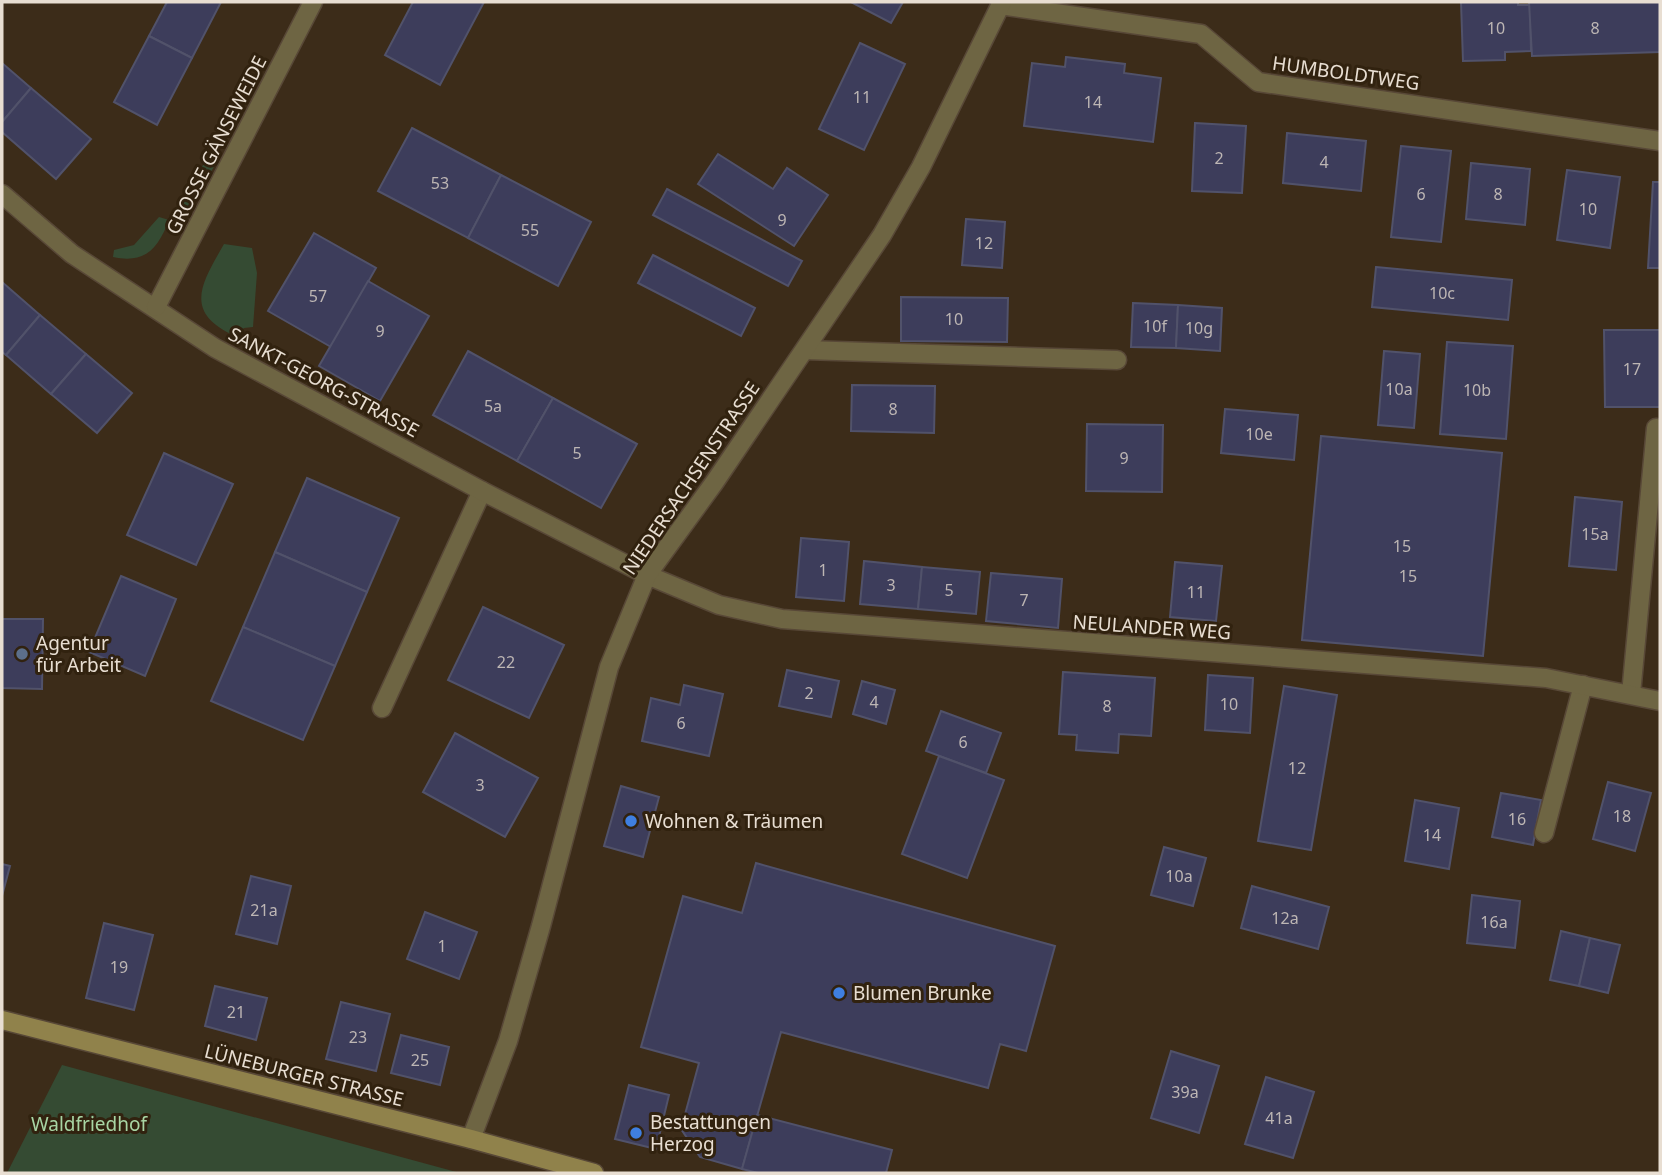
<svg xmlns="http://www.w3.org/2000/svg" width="1662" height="1175" font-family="'Noto Sans',sans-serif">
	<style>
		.green { fill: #354b33 }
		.building { fill: #3d3d5b; stroke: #51526a; stroke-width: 2 }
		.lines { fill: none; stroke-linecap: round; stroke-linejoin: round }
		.service-casing { stroke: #584837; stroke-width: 21 }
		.minor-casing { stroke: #584837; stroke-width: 21 }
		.secondary-casing { stroke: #584837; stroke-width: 21 }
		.service { stroke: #6e6543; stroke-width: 18 }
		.minor { stroke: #6e6543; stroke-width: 18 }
		.secondary { stroke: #90824b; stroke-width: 18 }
		.service-dot { fill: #5c6f8a; stroke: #31220f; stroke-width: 2.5 }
		.shop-dot { fill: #3f7fe0; stroke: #31220f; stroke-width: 2.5 }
		.labels { text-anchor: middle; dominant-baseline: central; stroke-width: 6; stroke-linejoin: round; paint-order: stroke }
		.number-label { font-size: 16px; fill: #bdb6b4 }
		.street-label { font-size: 19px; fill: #e8ded2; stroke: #31220f }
		.poi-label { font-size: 19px; fill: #e8ded2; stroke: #31220f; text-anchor: start }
		.park-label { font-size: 19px; fill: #a8d5a4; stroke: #31220f }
	</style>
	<rect width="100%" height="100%" fill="#3c2c19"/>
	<g class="green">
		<path d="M211,157L217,161L187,216L175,210L205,162Z"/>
		<path d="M159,217L169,220C158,248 146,264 113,257L114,250L134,245Z"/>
		<path d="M224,244L252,248L257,273L253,327L244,328L235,336C182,312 202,283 224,244Z"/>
		<path d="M62,1065L460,1173H7Z"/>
	</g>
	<g class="building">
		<path d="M167,2H221L192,58L149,36Z"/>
		<path d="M413,2H484L440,85L385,55Z"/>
		<path d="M851,2H903L891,23Z"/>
		<path d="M1461,2H1518V5H1530L1531,51L1505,52V60L1463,61Z"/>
		<path d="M1529,2H1660V52L1532,56Z"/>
		<path d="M149,36L192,58L157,125L114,102Z"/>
		<path d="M860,43L905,64L864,150L819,129Z"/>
		<path d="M1066,57L1125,64L1124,73L1161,78L1153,142L1024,126L1032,63L1065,67Z"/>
		<path d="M2,63L31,88L2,122Z"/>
		<path d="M31,88L91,139L56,179L2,132V122Z"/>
		<path d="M1195,123L1246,126L1242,193L1192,191Z"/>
		<path d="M412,128L501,175L468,238L378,191Z"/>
		<path d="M1287,133L1366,141L1361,191L1283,183Z"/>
		<path d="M1401,146L1451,151L1441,242L1391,237Z"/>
		<path d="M718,154L773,189L787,168L828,195L794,246L698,184Z"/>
		<path d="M1471,163L1530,169L1525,225L1466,219Z"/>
		<path d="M1567,170L1620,177L1610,248L1557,240Z"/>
		<path d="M501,175L591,222L558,286L468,238Z"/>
		<path d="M1653,182H1660V268H1648Z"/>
		<path d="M667,189L802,261L788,286L653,215Z"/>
		<path d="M966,219L1005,222L1002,268L962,265Z"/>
		<path d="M314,233L376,268L331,347L268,311Z"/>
		<path d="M653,255L755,308L741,336L638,283Z"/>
		<path d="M1376,267L1512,280L1508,320L1372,307Z"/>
		<path d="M368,281L429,316L380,401L319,366Z"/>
		<path d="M2,282L40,315L6,355L2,352Z"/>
		<path d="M901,297L1008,298L1007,342L901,341Z"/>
		<path d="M1133,303L1178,305L1176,348L1131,347Z"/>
		<path d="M1178,305L1222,308L1220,351L1176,348Z"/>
		<path d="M40,315L86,354L51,394L6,355Z"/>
		<path d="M1604,330H1660V407H1605Z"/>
		<path d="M1447,342L1513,346L1506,439L1440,434Z"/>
		<path d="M468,351L553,398L517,461L433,415Z"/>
		<path d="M1384,351L1420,354L1414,428L1378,425Z"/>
		<path d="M86,354L132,393L97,433L51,394Z"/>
		<path d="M852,385L935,386L934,433L851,431Z"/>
		<path d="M553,398L637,444L601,508L517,461Z"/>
		<path d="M1225,409L1298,415L1294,460L1221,453Z"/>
		<path d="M1087,424L1163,425L1162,492L1086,491Z"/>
		<path d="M1321,436L1502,453L1483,656L1302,640Z"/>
		<path d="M164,453L233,484L196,565L127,535Z"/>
		<path d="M307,478L399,518L367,592L275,552Z"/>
		<path d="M1575,497L1622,502L1616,570L1569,566Z"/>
		<path d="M801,538L849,542L844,601L796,597Z"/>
		<path d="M275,552L367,592L335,666L243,627Z"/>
		<path d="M864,561L922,567L918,609L860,604Z"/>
		<path d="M1175,562L1222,566L1216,621L1170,617Z"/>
		<path d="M922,567L980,572L976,614L918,609Z"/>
		<path d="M991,573L1062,579L1058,628L986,621Z"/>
		<path d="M121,576L176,599L145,676L89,652Z"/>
		<path d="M483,607L564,645L529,718L448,680Z"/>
		<path d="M2,619H43L42,689L2,688Z"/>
		<path d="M243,627L335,666L303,740L211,701Z"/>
		<path d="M787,670L839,681L831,717L779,706Z"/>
		<path d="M1063,672L1155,678L1151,736L1119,734L1118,753L1076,750L1077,735L1059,734Z"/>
		<path d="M1208,675L1253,678L1250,733L1205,730Z"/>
		<path d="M862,681L895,690L886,724L853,714Z"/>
		<path d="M684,685L723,694L709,756L642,741L651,698L680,705Z"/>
		<path d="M1284,686L1337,695L1311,850L1258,841Z"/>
		<path d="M941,711L1001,733L986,773L926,751Z"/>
		<path d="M455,733L538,778L505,837L423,792Z"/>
		<path d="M939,756L1004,780L967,878L902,854Z"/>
		<path d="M1608,782L1651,793L1635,851L1593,839Z"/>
		<path d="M621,786L659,797L643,857L604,846Z"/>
		<path d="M1501,793L1541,800L1533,845L1492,837Z"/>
		<path d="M1415,800L1459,808L1449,869L1405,861Z"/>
		<path d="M1164,847L1206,858L1193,906L1151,895Z"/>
		<path d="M756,863L1055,946L1026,1051L1000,1044L988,1088L781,1032L742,1169L700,1157L681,1129L699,1063L641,1047L683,896L742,913Z"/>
		<path d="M2,864L10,866L2,896Z"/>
		<path d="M251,876L291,886L277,944L236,934Z"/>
		<path d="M1252,886L1329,907L1318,949L1241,928Z"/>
		<path d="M1472,895L1520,901L1515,948L1467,943Z"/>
		<path d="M425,912L477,932L459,979L407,959Z"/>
		<path d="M104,923L153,935L134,1010L86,998Z"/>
		<path d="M1561,931L1590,938L1579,986L1550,980Z"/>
		<path d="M1590,938L1620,945L1608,993L1579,986Z"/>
		<path d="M215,986L267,998L256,1040L205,1026Z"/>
		<path d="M341,1002L390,1014L376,1071L326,1059Z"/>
		<path d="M401,1035L449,1047L440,1085L391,1073Z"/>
		<path d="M1171,1051L1219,1066L1199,1133L1151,1118Z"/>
		<path d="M1266,1077L1314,1092L1293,1158L1245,1144Z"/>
		<path d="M629,1085L669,1095L656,1149L615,1139Z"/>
		<path d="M757,1115L892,1150L886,1173H758L742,1169Z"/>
	</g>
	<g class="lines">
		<defs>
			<g id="service">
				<path d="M1000,5L1201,34L1258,82L1660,141"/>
				<path d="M805,350L1117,360"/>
				<path d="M1631,694L1656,428"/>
				<path d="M382,708L482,491"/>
				<path d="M1544,833L1583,685"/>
			</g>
			<g id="minor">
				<path d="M2,194L72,254L215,348L482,491L647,575L719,605L782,619L1546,678L1660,701"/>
				<path d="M156,307L313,2"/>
				<path d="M471,1139L508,1041L541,926L609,667L647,575L714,483L882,235L921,167L1002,2"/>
			</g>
			<path id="secondary" d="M2,1020L471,1139L594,1173"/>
		</defs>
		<use href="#service" class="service-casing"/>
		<use href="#minor" class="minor-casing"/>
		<use href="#secondary" class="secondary-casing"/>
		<use href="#service" class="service"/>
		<use href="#minor" class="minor"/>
		<use href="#secondary" class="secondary"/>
	</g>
	<circle class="service-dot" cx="22" cy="654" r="7"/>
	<g class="shop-dot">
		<circle cx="631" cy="821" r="7"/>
		<circle cx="839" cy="993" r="7"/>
		<circle cx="636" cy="1133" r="7"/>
	</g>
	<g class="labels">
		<g class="number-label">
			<text x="1496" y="28">10</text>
			<text x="1595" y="28">8</text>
			<text x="862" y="97">11</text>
			<text x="1093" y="102">14</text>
			<text x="1219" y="158">2</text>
			<text x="1324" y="162">4</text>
			<text x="440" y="183">53</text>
			<text x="1421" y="194">6</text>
			<text x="1498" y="194">8</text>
			<text x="1588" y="209">10</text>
			<text x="782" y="220">9</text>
			<text x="530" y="230">55</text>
			<text x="984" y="243">12</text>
			<text x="1442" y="293">10c</text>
			<text x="318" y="296">57</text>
			<text x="954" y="319">10</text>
			<text x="1155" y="326">10f</text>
			<text x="1199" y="328">10g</text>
			<text x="380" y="331">9</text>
			<text x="1632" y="369">17</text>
			<text x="1399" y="389">10a</text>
			<text x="1477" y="390">10b</text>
			<text x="493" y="406">5a</text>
			<text x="893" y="409">8</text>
			<text x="1259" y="434">10e</text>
			<text x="577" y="453">5</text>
			<text x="1124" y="458">9</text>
			<text x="1595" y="534">15a</text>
			<text x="1402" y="546">15</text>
			<text x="823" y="570">1</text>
			<text x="1408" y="576">15</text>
			<text x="891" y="585">3</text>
			<text x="949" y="590">5</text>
			<text x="1196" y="592">11</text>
			<text x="1024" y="600">7</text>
			<text x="506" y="662">22</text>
			<text x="809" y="693">2</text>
			<text x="874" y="702">4</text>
			<text x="1229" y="704">10</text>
			<text x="1107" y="706">8</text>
			<text x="681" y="723">6</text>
			<text x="963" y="742">6</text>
			<text x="1297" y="768">12</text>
			<text x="480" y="785">3</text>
			<text x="1622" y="816">18</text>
			<text x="1517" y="819">16</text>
			<text x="1432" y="835">14</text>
			<text x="1179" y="876">10a</text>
			<text x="264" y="910">21a</text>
			<text x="1285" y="918">12a</text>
			<text x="1494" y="922">16a</text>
			<text x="442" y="946">1</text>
			<text x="119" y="967">19</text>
			<text x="236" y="1012">21</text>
			<text x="358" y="1037">23</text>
			<text x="420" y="1060">25</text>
			<text x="1185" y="1092">39a</text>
			<text x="1279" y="1118">41a</text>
		</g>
		<g class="street-label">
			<text transform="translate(1346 73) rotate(8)">HUMBOLDTWEG</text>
			<text transform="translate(216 145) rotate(-63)">GROSSE GÄNSEWEIDE</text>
			<text transform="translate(324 382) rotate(28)">SANKT-GEORG-STRASSE</text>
			<text transform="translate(691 478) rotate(-56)">NIEDERSACHSENSTRASSE</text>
			<text transform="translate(1152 627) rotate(4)">NEULANDER WEG</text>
			<text transform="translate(304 1075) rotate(14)">LÜNEBURGER STRASSE</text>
		</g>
		<g class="poi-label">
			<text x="36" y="643">Agentur<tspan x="36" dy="22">für Arbeit</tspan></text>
			<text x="645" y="821">Wohnen &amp; Träumen</text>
			<text x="853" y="993">Blumen Brunke</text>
			<text x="650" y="1122">Bestattungen<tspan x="650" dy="22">Herzog</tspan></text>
		</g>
		<g class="park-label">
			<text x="89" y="1124">Waldfriedhof</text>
		</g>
	</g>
	<rect width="1662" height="1175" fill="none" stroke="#e8ded2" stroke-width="7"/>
</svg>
